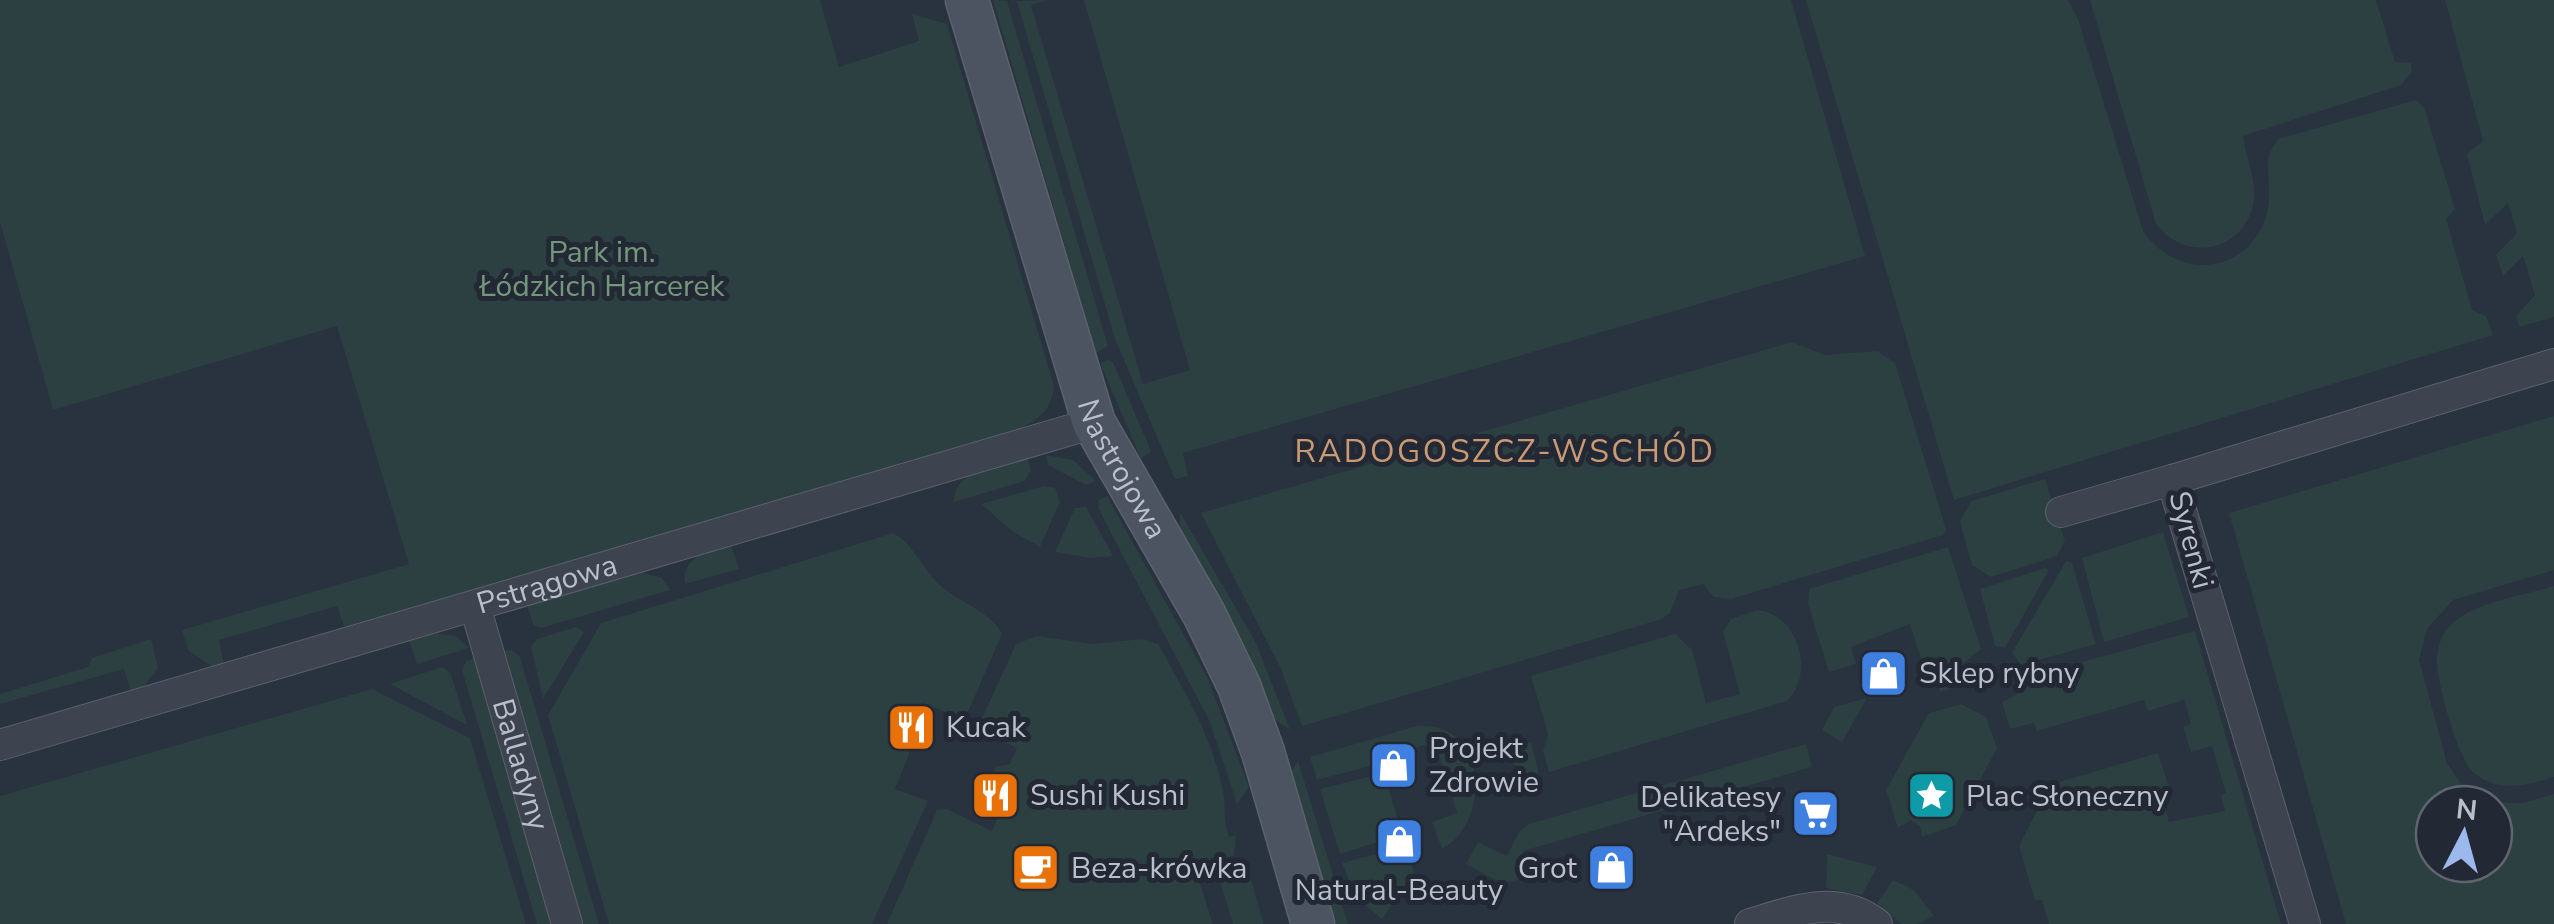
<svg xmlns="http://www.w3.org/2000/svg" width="2554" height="924" font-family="'Nunito Sans',sans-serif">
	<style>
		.green { fill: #2c3f41; fill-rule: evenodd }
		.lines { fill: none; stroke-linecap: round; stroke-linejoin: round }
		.street-casing { stroke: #5b626c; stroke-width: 32 }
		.secondary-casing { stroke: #5b626c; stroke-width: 45 }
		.street { stroke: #3d444f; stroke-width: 30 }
		.secondary { stroke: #4c5361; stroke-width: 42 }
		.labels { text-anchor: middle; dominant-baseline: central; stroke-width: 10; stroke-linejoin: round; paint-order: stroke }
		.park-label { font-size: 30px; fill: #74977c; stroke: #222934 }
		.street-label { font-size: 30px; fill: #babfc9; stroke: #222934 }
		.poi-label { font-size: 30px; fill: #babfc9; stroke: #222934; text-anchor: start }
		.neighbourhood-label { font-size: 32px; letter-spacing: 2.5px; fill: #ca9a74; stroke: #222934 }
	</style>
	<rect width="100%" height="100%" fill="#29323f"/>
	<g class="green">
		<path d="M0,0H820L839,67L919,41L912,14L947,24L1054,386C1052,410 1039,420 1018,429L345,628L337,606L219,640L224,664L214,668L188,650L182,630L409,564L337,326L53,410L0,222Z"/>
		<path d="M993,0L1007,1L1108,346L1096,353Z"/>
		<path d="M1049,0L1031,5L1143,384L1190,370L1084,0H1791L1865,256L1183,453L1188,476L1175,479L1115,339L1017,1Z"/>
		<path d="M1806,0H2068L2078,19L2143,231C2157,251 2179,265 2203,265C2240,265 2268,234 2269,198C2271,174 2261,161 2278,139L2416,100L2424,107L2455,209L2446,219L2472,310L2486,316L2493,335L1954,500Z"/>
		<path d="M2090,0H2376L2395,62L2411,63L2412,72L2401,85L2243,136C2246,157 2258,185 2253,206C2241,253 2184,262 2156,224Z"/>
		<path d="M2445,0H2554V317L2519,327L2516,316L2535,295L2523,256L2503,276L2496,255L2517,233L2508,203L2485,225L2467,154L2483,141Z"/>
		<path d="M1792,342L1825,355L1877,351L1895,363L1946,529L1943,535L1731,599L1714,597L1703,584L1679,590L1670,613L1662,619L1302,726L1281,669L1201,513Z"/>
		<path d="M1108,360L1113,362L1151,451L1141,459L1100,363Z"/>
		<path d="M2554,416V570L2453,600L2427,629L2419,660L2447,763L2460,783L2499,803H2523L2554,794V924H2346L2229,513ZM2434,804H2494V864H2434Z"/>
		<path d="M1046,455L1073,460L1096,481L1086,485L1048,465Z"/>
		<path d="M1027,458L1031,470L1025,481L954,502C954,467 1000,466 1027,458Z"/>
		<path d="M2045,479L2065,541L2057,556L1991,577L1972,565L1960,522L1971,501Z"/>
		<path d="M1044,486L1055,488L1060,502L1040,547L1013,532L981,504Z"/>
		<path d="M1107,496L1207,677L1249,787L1237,804L1209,720L1098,508L1099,500Z"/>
		<path d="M1086,507L1113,556L1091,558L1055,552L1075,508Z"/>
		<path d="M1180,512L1256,643L1290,730L1268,715L1180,536Z"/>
		<path d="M2163,532L2189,617L2104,642L2082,558Z"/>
		<path d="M893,533C912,542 924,571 941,586C959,602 993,613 1002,634L965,719L922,703L913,720L918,732L895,789L928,801L872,924H609L548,715L601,623Z"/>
		<path d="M731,545L739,569L685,584C681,555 709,552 731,545Z"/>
		<path d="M1948,547L1981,649L1964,663L1963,684L1940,692L1932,666L1924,668L1910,624L1851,647L1856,664L1829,672L1808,604L1809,589Z"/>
		<path d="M2066,561L2072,563L2096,644L2021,665L2012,653Z"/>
		<path d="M2045,568L2049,570L2005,648L1995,646L1980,589Z"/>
		<path d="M641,572L662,578L670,590L541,628L533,624L527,605Z"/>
		<path d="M2554,586V777C2526,785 2499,794 2474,773C2458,760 2438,686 2437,664C2436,652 2440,637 2448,628C2469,602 2523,596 2554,586Z"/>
		<path d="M1757,610C1798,614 1816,672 1787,701L1549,772L1543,751L1548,734L1531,676L1675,634L1692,650L1706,703L1740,694L1723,632L1731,619Z"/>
		<path d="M576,627L584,632L543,699L531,646L537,639Z"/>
		<path d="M2195,631L2281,924H2049L2042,900L2035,901L2019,846L2045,795L2061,790L2059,782L2158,753L2171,794L2162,798L2169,822L2225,811L2221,795L2226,793L2212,746L2191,752L2183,727L2191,724L2184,700L2148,711L2144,700L2037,731L2034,723L2010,729L2002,702L2016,695L2024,678Z"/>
		<path d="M435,633L455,636L469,648L417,664L409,640Z"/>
		<path d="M1037,636L1093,644L1142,639L1158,644C1183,688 1214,741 1223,791C1226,807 1223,820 1229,837L1236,835L1234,855L1195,868L1213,924H887L937,810L947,809L992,831L997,819L983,813L979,805L996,767L1010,764L1017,748L977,729L1016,644Z"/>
		<path d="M151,639L158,668L142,689L131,692L124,669L0,704V694L88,667L92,658Z"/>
		<path d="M512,650L520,657L599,924H583L500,651Z"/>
		<path d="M474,658L553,924H537L462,670L466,661Z"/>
		<path d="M442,667L450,672L467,725L390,684Z"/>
		<path d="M372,689L470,738L526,924H0V796Z"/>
		<path d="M1867,698L1842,742L1822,730L1834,707Z"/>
		<path d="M1961,704L1986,717L1997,748L1956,825L1922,837L1920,826L1911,820L1898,828L1886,790L1929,713Z"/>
		<path d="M1417,726C1486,720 1493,821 1442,849L1432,822L1457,813L1435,742L1384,757L1385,762L1317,780L1310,757Z"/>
		<path d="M1531,742L1539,774L1529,775L1508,760L1504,750Z"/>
		<path d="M1806,744L1812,767L1523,851L1530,876L1503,884L1466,864L1478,842L1507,856L1519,832L1529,824Z"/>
		<path d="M1298,761L1348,924H1333L1290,774Z"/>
		<path d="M1384,773L1398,820L1389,823L1378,842L1340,854L1320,789Z"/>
		<path d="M1396,849L1401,865L1411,862L1414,872L1382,919L1357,899L1342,863Z"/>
		<path d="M1827,854L1877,867L1862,895L1826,888Z"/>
		<path d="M1240,872L1251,880L1264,924H1233L1219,878Z"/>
		<path d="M1893,880L1914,890L1934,916L1917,924H1901L1877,903Z"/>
	</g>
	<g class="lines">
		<defs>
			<g id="street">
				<path d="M2061,512L2172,480"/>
				<path id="s1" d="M475,606L567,924"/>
				<path id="s2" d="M0,745L1094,423"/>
				<path d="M1750,924C1794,911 1837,893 1877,924"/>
				<path d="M2305,924L2172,480L2554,364"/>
			</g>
			<g id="secondary">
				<path id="s3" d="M967,0L1094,423L1204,614L1239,686L1263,752L1313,924"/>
			</g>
		</defs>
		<use href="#street" class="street-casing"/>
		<use href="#secondary" class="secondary-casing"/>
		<use href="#street" class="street"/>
		<use href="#secondary" class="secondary"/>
	</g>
	<defs>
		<symbol id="shop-square" viewBox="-11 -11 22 22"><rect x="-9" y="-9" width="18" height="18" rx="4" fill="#3f7fe0" stroke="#222934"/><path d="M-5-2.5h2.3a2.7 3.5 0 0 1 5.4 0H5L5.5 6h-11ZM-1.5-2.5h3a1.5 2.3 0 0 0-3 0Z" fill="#fff"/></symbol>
		<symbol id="restaurant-square" viewBox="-11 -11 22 22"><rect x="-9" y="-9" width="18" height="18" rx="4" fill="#e8710a" stroke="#222934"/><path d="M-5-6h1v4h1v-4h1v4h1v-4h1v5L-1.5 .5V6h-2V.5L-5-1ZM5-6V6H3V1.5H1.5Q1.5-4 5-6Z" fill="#fff"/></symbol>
		<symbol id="sight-square" viewBox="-11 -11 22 22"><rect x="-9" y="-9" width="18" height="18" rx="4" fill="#0f9aa8" stroke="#222934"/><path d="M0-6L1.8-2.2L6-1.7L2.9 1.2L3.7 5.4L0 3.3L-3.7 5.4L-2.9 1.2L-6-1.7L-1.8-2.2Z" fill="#fff"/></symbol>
		<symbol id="supermarket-square" viewBox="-11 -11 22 22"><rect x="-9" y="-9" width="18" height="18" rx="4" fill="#3f7fe0" stroke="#222934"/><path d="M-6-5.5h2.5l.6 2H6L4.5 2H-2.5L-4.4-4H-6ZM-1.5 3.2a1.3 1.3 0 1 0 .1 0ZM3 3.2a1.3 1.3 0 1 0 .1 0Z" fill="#fff"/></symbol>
		<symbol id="cafe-square" viewBox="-11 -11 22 22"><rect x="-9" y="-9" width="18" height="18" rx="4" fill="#e8710a" stroke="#222934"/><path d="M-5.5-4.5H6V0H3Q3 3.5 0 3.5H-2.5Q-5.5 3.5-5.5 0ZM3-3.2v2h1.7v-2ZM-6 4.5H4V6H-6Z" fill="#fff"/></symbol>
	</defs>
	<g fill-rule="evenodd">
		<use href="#shop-square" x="1856" y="646" width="55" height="55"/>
		<use href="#restaurant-square" x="884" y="700" width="55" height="55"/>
		<use href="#shop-square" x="1366" y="738" width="55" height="55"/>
		<use href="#restaurant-square" x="968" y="768" width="55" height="55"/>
		<use href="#sight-square" x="1904" y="768" width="55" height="55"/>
		<use href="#supermarket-square" x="1788" y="786" width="55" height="55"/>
		<use href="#shop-square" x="1372" y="814" width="55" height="55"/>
		<use href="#cafe-square" x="1008" y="840" width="55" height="55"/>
		<use href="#shop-square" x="1584" y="840" width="55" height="55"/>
	</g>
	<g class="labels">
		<g class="park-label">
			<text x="602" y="252">Park im.<tspan x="602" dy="34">Łódzkich Harcerek</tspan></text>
		</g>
		<g class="street-label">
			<text stroke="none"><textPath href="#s3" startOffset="495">Nastrojowa</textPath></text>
			<text transform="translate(2191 540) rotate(75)">Syrenki</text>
			<text stroke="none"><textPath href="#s2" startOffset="570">Pstrągowa</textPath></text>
			<text stroke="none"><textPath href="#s1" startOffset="165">Balladyny</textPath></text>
		</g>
		<g class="poi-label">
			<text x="1919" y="673">Sklep rybny</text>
			<text x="946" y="727">Kucak</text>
			<text x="1429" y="748">Projekt<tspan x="1429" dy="34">Zdrowie</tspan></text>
			<text x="1030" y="795">Sushi Kushi</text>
			<text x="1966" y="796">Plac Słoneczny</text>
			<text x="1781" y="797" text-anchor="end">Delikatesy<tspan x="1781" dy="34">"Ardeks"</tspan></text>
			<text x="1071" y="868">Beza-krówka</text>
			<text x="1577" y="868" text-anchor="end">Grot</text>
			<text x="1399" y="890" text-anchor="middle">Natural-Beauty</text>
		</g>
		<g class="neighbourhood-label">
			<text x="1505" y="451">RADOGOSZCZ-WSCHÓD</text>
		</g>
	</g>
	<g transform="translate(2464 834) rotate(6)"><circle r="48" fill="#222934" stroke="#5f6570" stroke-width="2.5"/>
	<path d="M0-8L18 38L0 25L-18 38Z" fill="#9bb9ed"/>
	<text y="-15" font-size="28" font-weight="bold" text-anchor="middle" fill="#babfc9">N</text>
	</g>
</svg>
